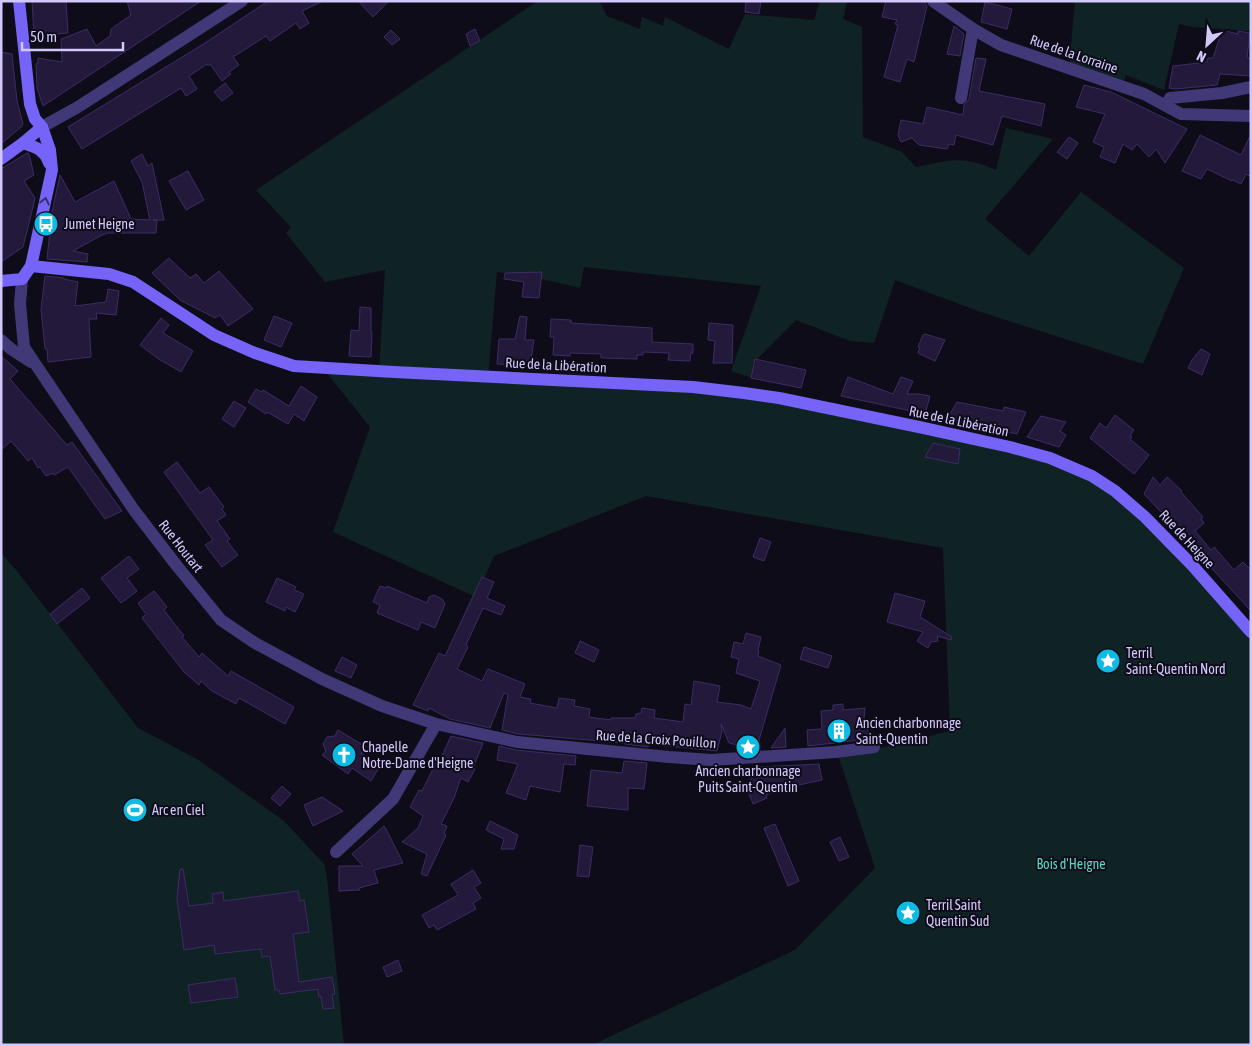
<svg xmlns="http://www.w3.org/2000/svg" width="1252" height="1046" font-family="'Asap Condensed',sans-serif">
	<style>
		.green { fill: #0f2324 }
		.building { fill: #23193a; stroke: #3c2c65 }
		.lines { fill: none; stroke-linecap: round; stroke-linejoin: round }
		.street { stroke: #413977; stroke-width: 12 }
		.secondary { stroke: #7564f7; stroke-width: 12 }
		.oneway { stroke: #382f72 }
		.labels { text-anchor: middle; dominant-baseline: central; stroke-width: 4; stroke-linejoin: round; paint-order: stroke }
		.street-label { font-size: 14px; fill: #d3c8fc; stroke: #0f0c1a }
		.poi-label { font-size: 14px; fill: #d3c8fc; stroke: #0f0c1a; text-anchor: start }
		.park-label { font-size: 14px; fill: #59d7c3; stroke: #0f0c1a }
	</style>
	<rect width="100%" height="100%" fill="#0f0c1a"/>
	<g class="green">
		<path d="M538,1H599L607,16L640,29L642,17L663,26L665,17L729,49L745,14L814,20L820,1H847L843,19L862,27L863,137L902,152L916,167C951,160 962,155 996,170L1006,128L1053,139L985,219L1029,256L1081,192L1184,268L1143,364L981,312L895,280L874,343L850,341L796,320L754,362L752,378L731,371L761,286L584,267L580,288L525,275L497,272L488,377L693,387L1010,447L1115,491L1251,632V1045H592L795,950L875,868L839,758L950,731L943,548L646,496L494,556L476,597L333,532L370,427L323,368L379,371L385,270L325,282L286,233L291,227L256,190Z"/>
		<path d="M1075,1H1251V31L1193,27L1179,24L1164,90L1126,75L1121,86L1069,68Z"/>
		<path d="M1,553L17,571L138,728L197,759L284,821L324,864L327,878L344,1045H1Z"/>
	</g>
	<g class="building">
		<path d="M32,1H66L68,33L34,36Z"/>
		<path d="M127,1H201L43,106L37,88L36,64L38,63V58L62,62L61,39L87,29L96,46L110,36L111,29L131,15Z"/>
		<path d="M268,1H323L302,11L309,23L300,29L296,23L270,41L266,36L233,57L239,65L229,72L231,74L222,81L210,64L208,66L207,64L189,76L197,89L186,96L181,88L82,149L68,127L205,43Z"/>
		<path d="M358,1H389L373,17Z"/>
		<path d="M746,1H761L759,14L745,12Z"/>
		<path d="M886,1H921L925,3L927,6L914,62L907,59L900,82L884,77L898,25L895,24L897,20L882,17Z"/>
		<path d="M985,2L1012,9L1007,29L981,22Z"/>
		<path d="M954,26L964,34L960,56L947,54Z"/>
		<path d="M475,29L480,41L470,46L466,34Z"/>
		<path d="M391,30L400,39L392,45L384,37Z"/>
		<path d="M1222,30L1238,34V31L1250,33L1247,58H1251V76L1220,74L1217,85L1176,89L1169,88L1173,66L1207,62L1208,58H1213Z"/>
		<path d="M1,52L12,54L17,101L23,124L21,127L1,144Z"/>
		<path d="M976,58L986,59L979,91L1045,104L1041,126L1002,116L993,145L956,135L954,145L949,144L947,149L919,145L912,138L901,142L898,135L901,120L923,124L927,107L963,115L964,105L969,99Z"/>
		<path d="M225,83L233,93L222,101L214,92Z"/>
		<path d="M1084,85L1111,92L1187,129L1165,163L1156,149L1149,157L1137,144L1132,150L1123,144L1115,163L1100,157L1104,147L1093,142L1105,114L1076,107Z"/>
		<path d="M1251,134V177L1246,174L1241,184L1233,180L1232,181L1207,169L1201,179L1182,171L1200,135L1241,155Z"/>
		<path d="M1069,137L1078,143L1067,159L1057,152Z"/>
		<path d="M27,153L29,154L34,175L24,181L35,198L33,207L23,247L1,262V169Z"/>
		<path d="M142,154L148,166L152,163L164,220H153H157L156,233H108L102,235L73,251L88,254L87,262L47,259L52,212L60,175L75,202L114,181L131,219L150,220L142,182L131,161Z"/>
		<path d="M188,171L204,200L186,210L169,181Z"/>
		<path d="M169,258L190,278L196,274L204,283L219,271L253,309L228,326L220,315L215,318L180,300L152,273Z"/>
		<path d="M542,272L539,298L522,297L524,282L504,279L505,273Z"/>
		<path d="M45,276L64,278V279L78,282L75,306L106,302L108,289L119,291L116,315L96,313L97,319H89L91,357L48,362L47,349H45L41,309Z"/>
		<path d="M360,307L371,308V332H372L371,357L349,356L351,330L359,331Z"/>
		<path d="M274,316L292,323L281,347L264,340Z"/>
		<path d="M520,316L527,317L525,340H534L530,366L497,364L499,339H515Z"/>
		<path d="M161,318L169,325L163,333L193,351L181,372L157,358L140,345Z"/>
		<path d="M551,319L571,320V323L652,328V342L693,344V353H691L690,361L668,360L669,353L643,352V355H637V359L601,358V354L570,353V356L553,355L554,337H550Z"/>
		<path d="M709,323L733,325L732,363H713L715,341L708,340Z"/>
		<path d="M925,334L945,340L935,361L918,353L920,347H918L923,335Z"/>
		<path d="M1201,349L1210,354L1202,375L1188,368L1192,360Z"/>
		<path d="M1,356L18,371L10,379L67,445L72,442L122,511L105,519L68,467L54,475L53,473L46,476L40,467L38,468L32,458L28,461L11,441L1,450Z"/>
		<path d="M755,359L806,370L801,388L751,378Z"/>
		<path d="M848,377L893,394L901,377L913,381L907,394H919L930,396L925,414L841,396Z"/>
		<path d="M301,386L317,397L304,421L294,414L288,424L267,412L266,414L248,402L256,389L262,392L263,390L289,406Z"/>
		<path d="M234,401L246,408L234,427L222,419Z"/>
		<path d="M957,402L1003,411L1004,407L1026,412L1017,434L947,419Z"/>
		<path d="M1115,415L1134,430L1130,436L1132,437L1130,439L1149,455L1134,474L1090,438L1100,423L1106,428Z"/>
		<path d="M1041,416L1066,422L1060,431L1066,435L1059,447L1027,437Z"/>
		<path d="M933,443L960,449L958,464L925,457Z"/>
		<path d="M177,462L200,493L209,487L224,507L222,509L226,515L217,521L230,539L227,541L238,555L222,567L205,545L213,540L164,472Z"/>
		<path d="M1153,477L1160,485L1167,477L1182,491L1181,492L1203,517L1201,519L1204,523L1195,531L1211,550L1214,547L1234,570L1243,562L1251,570V611L1216,573L1196,551L1197,550L1144,494Z"/>
		<path d="M760,538L771,542L764,561L753,557Z"/>
		<path d="M129,556L139,569L127,578L137,591L121,603L101,578Z"/>
		<path d="M482,577L494,582L487,598L505,606L501,615L483,608L466,645L468,647L457,669L482,681L488,669L525,684L520,697L531,699L530,703L557,708L559,698L575,700L574,706L590,709L589,717L611,720V718H635L636,714L641,713L642,708L655,710L654,718L683,722L685,704L691,705L694,681L720,686L717,702L741,705L751,709L760,681L736,673L739,659L731,657L734,642L743,644L746,633L761,637L758,650L759,651L758,656L781,665L757,747L741,746L729,743L721,724L722,731L717,751L649,744L648,747L625,744V743L518,734L502,730L508,694L504,693L490,728L450,719L429,708L428,711L413,705L439,653L445,656Z"/>
		<path d="M277,578L296,587L294,590L304,594L295,612L286,607L285,611L266,602Z"/>
		<path d="M380,586L387,588V586L427,603L429,597L434,595L442,599L445,604L435,628L421,622L418,630L377,613L380,605L373,602Z"/>
		<path d="M82,588L90,598L57,624L50,614Z"/>
		<path d="M154,591L167,607L164,610L184,636L182,637L199,657L202,653L228,676L231,671L294,707L285,724L239,698L236,704L212,691L201,681L199,685L184,672L142,618L146,614L138,603Z"/>
		<path d="M895,593L925,601L920,617L952,637L951,640L937,636L938,641L931,642L928,648L917,641L923,632L887,622Z"/>
		<path d="M580,641L599,650L594,662L575,653Z"/>
		<path d="M804,647L832,656L828,668L800,659Z"/>
		<path d="M342,657L357,665L351,678L335,671Z"/>
		<path d="M843,704V710L865,708L864,720L866,719L869,739L808,746L807,730L822,729L821,711L833,710V705Z"/>
		<path d="M785,728L786,747L771,748Z"/>
		<path d="M338,730L366,747L361,753L380,766L371,781L352,768L348,774L322,755L326,751L323,744L327,737L335,736Z"/>
		<path d="M451,736L483,743L473,768L475,769L468,782L461,778L454,798L441,824L447,826L444,834L446,835L427,876L421,874L427,854L402,842L418,828L423,816L410,807L419,790L422,791L437,761L439,762Z"/>
		<path d="M499,746L516,750L576,756L575,765L564,764L560,792L530,786L526,800L506,793L518,764L497,760Z"/>
		<path d="M624,761L647,763L644,789L628,788V810L587,806L591,770L622,773Z"/>
		<path d="M819,764L822,780L771,791L772,793L766,795L767,798L753,804L746,786L759,767Z"/>
		<path d="M282,786L291,794L280,806L271,798Z"/>
		<path d="M322,797L343,811L313,826L304,805Z"/>
		<path d="M490,821L518,835L514,849H501L504,839L486,830Z"/>
		<path d="M775,824L799,881L788,886L764,828Z"/>
		<path d="M384,826L387,831L403,863L374,870L378,883L359,888L360,890L339,891V866H363L352,854Z"/>
		<path d="M840,837L849,857L839,861L830,842Z"/>
		<path d="M580,845L593,847L589,877L577,876Z"/>
		<path d="M180,869H183L189,906L213,903L212,894L223,892L224,901L298,891L300,901L304,900L309,932L293,934L299,982L332,977L335,994L332,995L334,1008L323,1009L321,996L319,997L318,989L280,994L279,990H275L270,956L262,957L261,949L215,954L214,945L184,950L177,899Z"/>
		<path d="M473,870L481,883L474,887L481,898L473,903L476,909L437,930L434,925L429,928L422,915L458,895L451,884Z"/>
		<path d="M398,960L402,971L387,977L383,967Z"/>
		<path d="M235,978L238,997L191,1003L188,985Z"/>
	</g>
	<g class="lines">
		<g class="street">
			<path d="M933,1L973,29L1001,45L1144,94L1181,114L1251,116"/>
			<path d="M961,98L973,29"/>
			<path d="M1166,106L1170,98L1222,93L1251,87"/>
			<path d="M42,127L78,107L242,1"/>
			<path d="M22,279L20,304L24,347L36,365L134,510L177,566L221,620L255,643L322,679L382,706L436,724L517,742L669,757L711,760L836,752L874,747"/>
			<path d="M1,340L11,349L31,362"/>
			<path d="M336,852L393,799L436,724"/>
		</g>
		<g class="secondary">
			<path d="M23,143C36,147 45,150 49,163"/>
			<path d="M1,159L23,143L42,127"/>
			<path d="M31,266L109,274L133,282L214,335L255,353L294,366L394,372L693,387L744,393L779,398L919,427L1010,447L1050,458L1092,476L1115,491L1145,517L1192,565L1251,632"/>
			<path d="M1,281L22,279L31,266L52,170L50,150L42,127L35,119L30,104L19,1"/>
		</g>
	</g>
	<defs><path id="oneway-chevron" d="M-2-3.5L2.5 0L-2 3.5" fill="none" stroke-width="1.6" stroke-linecap="round" stroke-linejoin="round" transform="scale(1.25)"/></defs>
	<use class="oneway" href="#oneway-chevron" transform="translate(45 201) rotate(-78)"/>
	<defs>
		<symbol id="bus-disc" viewBox="-11 -11 22 22"><circle r="9.5" fill="#0cbbe4" stroke="#0f0c1a"/><path d="M-5-6H5V4H4V6H2V4H-2V6H-4V4H-5ZM-3.5-4V0h7V-4ZM-3.5 1.2v1.5H-2V1.2ZM2 1.2v1.5H3.5V1.2Z" fill="#fff"/></symbol>
		<symbol id="sight-disc" viewBox="-11 -11 22 22"><circle r="9.5" fill="#0cbbe4" stroke="#0f0c1a"/><path d="M0-6L1.8-2.2L6-1.7L2.9 1.2L3.7 5.4L0 3.3L-3.7 5.4L-2.9 1.2L-6-1.7L-1.8-2.2Z" fill="#fff"/></symbol>
		<symbol id="building-disc" viewBox="-11 -11 22 22"><circle r="9.5" fill="#0cbbe4" stroke="#0f0c1a"/><path d="M-4-6H4V6H1V3H-1V6H-4ZM-2.5-4.3h1.7v1.8h-1.7ZM.8-4.3h1.7v1.8H.8ZM-2.5-1h1.7V.8h-1.7ZM.8-1h1.7V.8H.8Z" fill="#fff"/></symbol>
		<symbol id="church-disc" viewBox="-11 -11 22 22"><circle r="9.5" fill="#0cbbe4" stroke="#0f0c1a"/><path d="M-1.2-6h2.4v3.5h3.3v2.4h-3.3V6h-2.4V-.1h-3.3v-2.4h3.3Z" fill="#fff"/></symbol>
		<symbol id="stadium-disc" viewBox="-11 -11 22 22"><circle r="9.5" fill="#0cbbe4" stroke="#0f0c1a"/><path d="M0-5a6.5 5 0 1 0 0 10a6.5 5 0 1 0 0-10ZM-3.5-1.8h7v3.6h-7Z" fill="#fff"/></symbol>
	</defs>
	<g fill-rule="evenodd">
		<use href="#bus-disc" x="32" y="210" width="28" height="28"/>
		<use href="#sight-disc" x="1094" y="647" width="28" height="28"/>
		<use href="#building-disc" x="825" y="717" width="28" height="28"/>
		<use href="#sight-disc" x="734" y="733" width="28" height="28"/>
		<use href="#church-disc" x="330" y="741" width="28" height="28"/>
		<use href="#stadium-disc" x="121" y="796" width="28" height="28"/>
		<use href="#sight-disc" x="894" y="899" width="28" height="28"/>
	</g>
	<g class="labels">
		<g class="street-label">
			<text transform="translate(1074 54) rotate(19)">Rue de la Lorraine</text>
			<text transform="translate(556 365) rotate(3)">Rue de la Libération</text>
			<text transform="translate(959 421) rotate(12)">Rue de la Libération</text>
			<text transform="translate(1187 539) rotate(47)">Rue de Heigne</text>
			<text transform="translate(181 546) rotate(52)">Rue Houtart</text>
			<text transform="translate(656 739) rotate(4)">Rue de la Croix Pouillon</text>
		</g>
		<g class="poi-label">
			<text x="64" y="224">Jumet Heigne</text>
			<text x="1126" y="653">Terril<tspan x="1126" dy="16">Saint-Quentin Nord</tspan></text>
			<text x="856" y="723">Ancien charbonnage<tspan x="856" dy="16">Saint-Quentin</tspan></text>
			<text x="362" y="747">Chapelle<tspan x="362" dy="16">Notre-Dame d'Heigne</tspan></text>
			<text x="748" y="771" text-anchor="middle">Ancien charbonnage<tspan x="748" dy="16">Puits Saint-Quentin</tspan></text>
			<text x="152" y="810">Arc en Ciel</text>
			<text x="926" y="905">Terril Saint<tspan x="926" dy="16">Quentin Sud</tspan></text>
		</g>
		<g class="park-label">
			<text x="1071" y="864">Bois d'Heigne</text>
		</g>
	</g>
	<rect width="1252" height="1046" fill="none" stroke="#d3c8fc" stroke-width="5"/>
	<g transform="translate(1207 45) rotate(206)" stroke="#0f0c1a" stroke-width="4" paint-order="stroke">
	<path d="M0-4L9 19L0 12L-9 19Z" fill="#d3c8fc"/>
	<text y="-8" font-size="14" font-weight="bold" text-anchor="middle" fill="#d3c8fc">N</text>
	</g>
	<path d="M22 42v8h101v-8" fill="none" stroke="#d3c8fc" stroke-width="2.5"/>
	<text x="30" y="42" font-size="15" fill="#d3c8fc" stroke="#0f0c1a" stroke-width="4" paint-order="stroke">50 m</text>
</svg>
